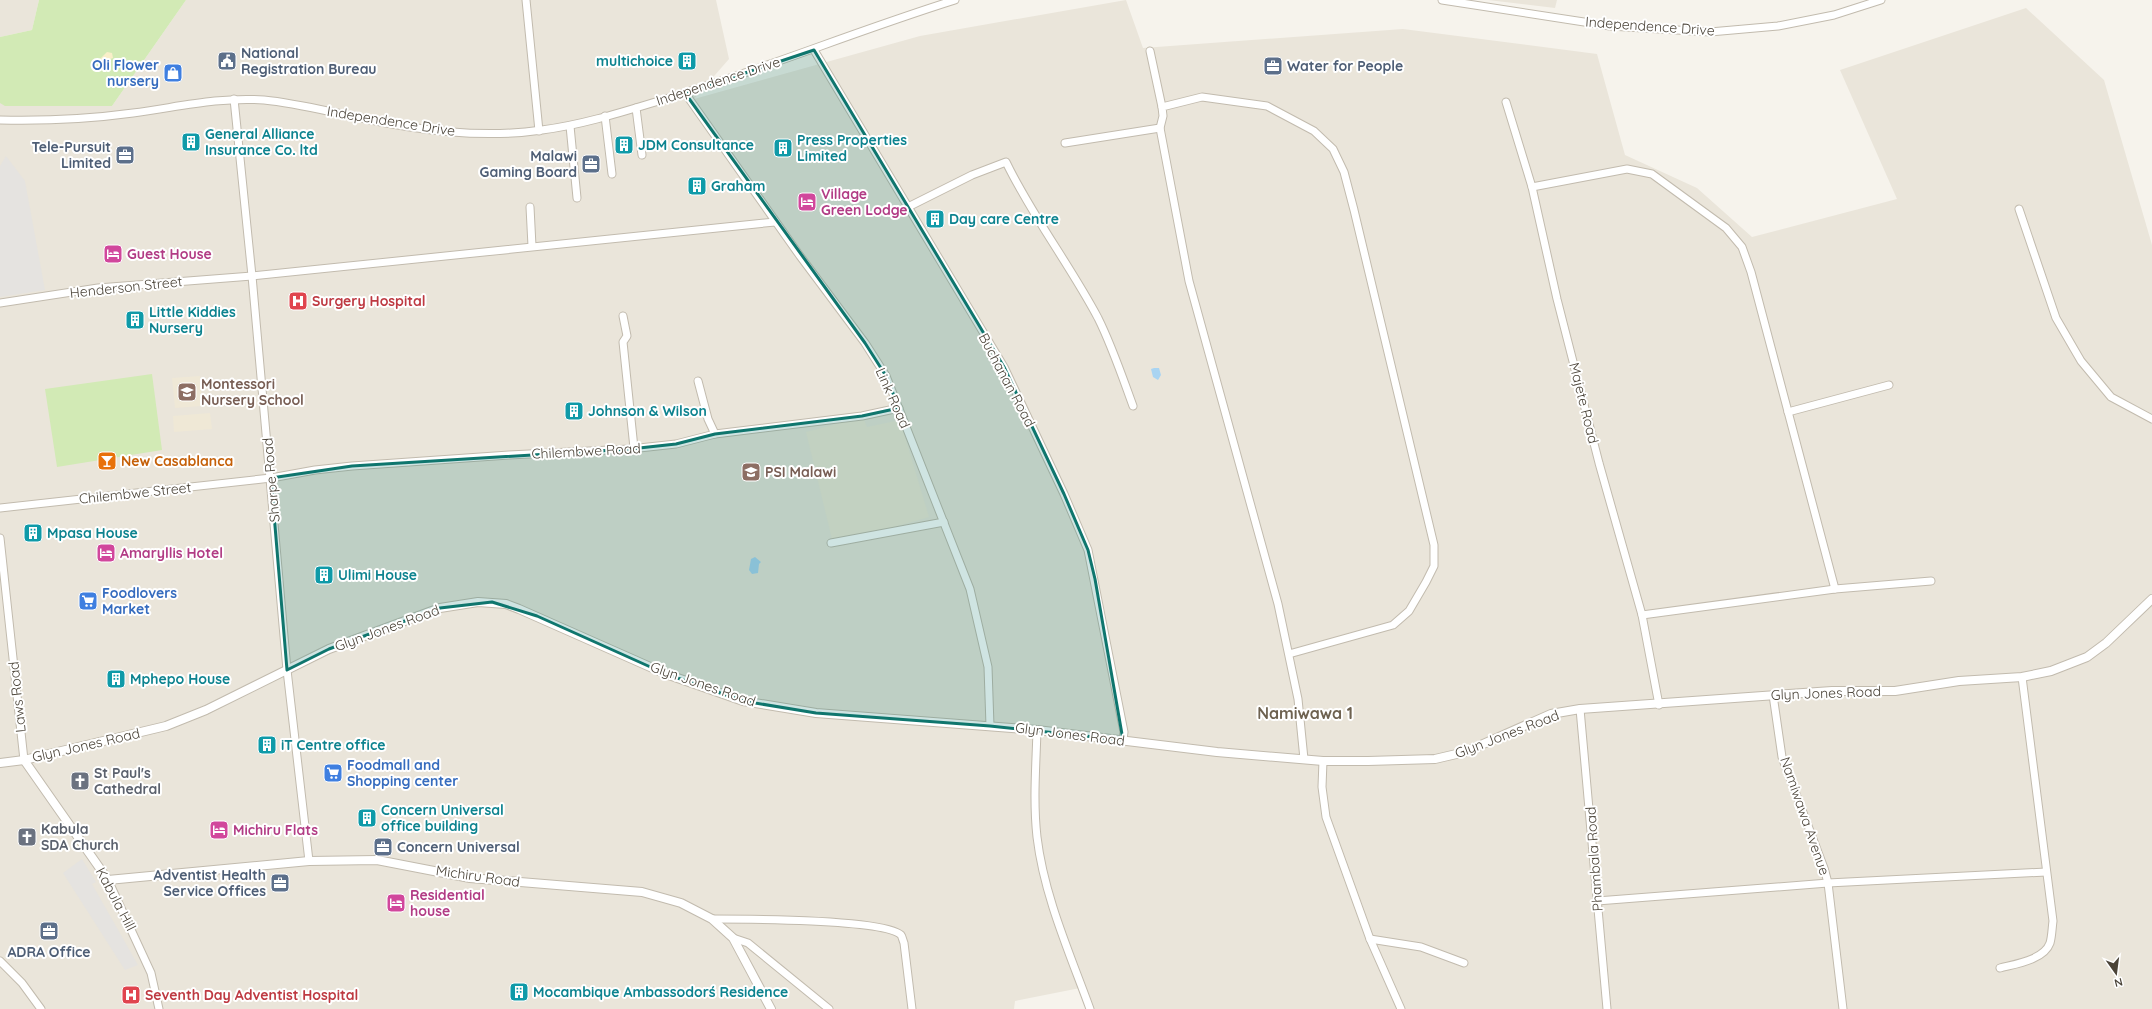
<svg xmlns="http://www.w3.org/2000/svg" width="2152" height="1009" font-family="Quicksand,sans-serif">
	<style>
		.residential { fill: #eae5da }
		.education { fill: #efe8d6 }
		.green { fill: #d2eab5 }
		.sand { fill: #f9efc9 }
		.parking { fill: #e5e3e0 }
		.water { fill: #a9d4f2 }
		.lines { fill: none; stroke-linecap: round; stroke-linejoin: round }
		.minor-casing { stroke: #c2bbae; stroke-width: 9 }
		.tertiary-casing { stroke: #c2bbae; stroke-width: 10 }
		.minor { stroke: #fff; stroke-width: 7 }
		.tertiary { stroke: #fff; stroke-width: 8 }
		.marked { fill: #0f766e; fill-opacity: 0.2; stroke: #0f766e; stroke-width: 3; stroke-linejoin: round }
		.labels { text-anchor: middle; dominant-baseline: central; stroke-width: 4; stroke-linejoin: round; paint-order: stroke }
		.street-label { font-size: 14px; fill: #4b4439; stroke: #fff }
		.service-label { font-size: 14px; font-weight: bold; fill: #4e5e75; stroke: #fff; text-anchor: start }
		.culture-label { font-size: 14px; font-weight: bold; fill: #0d838f; stroke: #fff; text-anchor: start }
		.shop-label { font-size: 14px; font-weight: bold; fill: #366cbe; stroke: #fff; text-anchor: start }
		.hotel-label { font-size: 14px; font-weight: bold; fill: #b23c85; stroke: #fff; text-anchor: start }
		.health-label { font-size: 14px; font-weight: bold; fill: #be3a42; stroke: #fff; text-anchor: start }
		.education-label { font-size: 14px; font-weight: bold; fill: #785e54; stroke: #fff; text-anchor: start }
		.food-label { font-size: 14px; font-weight: bold; fill: #c56008; stroke: #fff; text-anchor: start }
		.worship-label { font-size: 14px; font-weight: bold; fill: #5b616d; stroke: #fff; text-anchor: start }
		.quarter-label { font-size: 16px; font-weight: bold; fill: #6e6250; stroke: #fff }
	</style>
	<rect width="100%" height="100%" fill="#f6f3ec"/>
	<g class="residential">
		<path d="M0,0H39L32,30L0,37Z"/>
		<path d="M186,0H716L729,59L694,99L920,36L1126,0L1143,48L1403,29L1597,54L1625,155L1697,188L1752,237L1897,199L1840,70L2026,8L2104,80L2152,245V1009H1088L1080,988L1015,1001L1014,1009H0V103L112,106Z"/>
		<path d="M1488,0H1557L1555,8Z"/>
	</g>
	<g class="education">
		<path d="M200,376L202,406L175,408L172,378Z"/>
		<path d="M210,413L212,429L174,432L173,416Z"/>
		<path d="M863,417L867,427L900,420L929,517L880,531L832,539L806,432Z"/>
	</g>
	<g class="green">
		<path d="M39,0H186L112,106H5L0,103V37L32,30Z"/>
		<path d="M152,374L162,450L57,467L45,389Z"/>
	</g>
	<path class="sand" d="M107,52L112,53L113,58L104,61L100,59Z"/>
	<g class="parking">
		<path d="M6,156L25,181L45,290L0,297V166Z"/>
		<path d="M82,859L96,882L92,884L138,965L125,970L63,873Z"/>
	</g>
	<g class="water">
		<path d="M1154,368H1159L1161,375L1158,380L1153,377L1151,369Z"/>
		<path d="M755,557L761,562L759,564L758,573L752,574L749,570L751,559Z"/>
	</g>
	<g class="lines">
		<defs>
			<g id="minor">
				<path d="M526,0L539,131"/>
				<path d="M1442,0L1610,26L1710,32L1778,26L1834,15L1881,0"/>
				<path d="M814,50L1004,367L1064,494L1088,550L1124,732L1123,740"/>
				<path d="M1150,51L1162,107"/>
				<path d="M685,93L800,256L865,343L886,376L970,589L988,667L990,726"/>
				<path d="M234,99L252,276L287,670L309,861"/>
				<path d="M1506,102L1532,187L1557,299L1599,463L1642,615L1659,705"/>
				<path d="M636,108L642,155"/>
				<path d="M605,116L612,174"/>
				<path d="M0,120C44,121 89,119 133,113C179,107 216,97 264,100C295,103 326,111 356,117C417,130 481,139 542,130C580,125 616,114 652,103C754,73 853,32 955,0"/>
				<path d="M570,126L577,198"/>
				<path d="M1065,143L1160,128"/>
				<path d="M1532,187L1627,169L1652,174L1726,228L1742,247L1751,272L1835,589"/>
				<path d="M530,207L532,246"/>
				<path d="M908,207L972,175L1006,162C1032,216 1070,265 1098,318C1112,346 1122,376 1133,406"/>
				<path d="M2019,209L2056,318L2081,361L2111,397L2152,419"/>
				<path d="M0,303L98,288L252,276L775,222"/>
				<path d="M623,316L627,336L623,342L634,448"/>
				<path d="M698,381L708,419L715,434"/>
				<path d="M1788,412L1889,385"/>
				<path d="M0,508L271,478L315,470L352,466L509,455L630,449L676,444L715,434L862,416L899,408"/>
				<path d="M0,538L24,760"/>
				<path d="M831,543L944,522"/>
				<path d="M1642,615L1835,589L1931,581"/>
				<path d="M1289,654L1393,625L1409,611L1426,582L1434,566V545L1354,210L1344,172L1333,149L1314,131L1267,106L1202,97L1162,107L1163,116L1160,128L1189,281L1278,604L1298,699L1304,759"/>
				<path d="M1773,695L1782,757L1824,868L1828,883L1843,1009"/>
				<path d="M1580,709L1607,1009"/>
				<path d="M1037,730C1036,766 1033,801 1037,837C1044,896 1070,954 1090,1009"/>
				<path d="M1323,761L1322,787L1326,817L1370,939L1401,1009"/>
				<path d="M108,880L151,973L159,1009"/>
				<path d="M1597,901L1828,883L2046,872"/>
				<path d="M712,919C741,919 885,919 901,935C902,936 903,941 904,943L912,1009"/>
				<path d="M733,938L748,943L829,1009"/>
				<path d="M1370,939L1421,947L1464,963"/>
				<path d="M0,961L22,983L41,1009"/>
				<path d="M2000,968C2015,964 2044,960 2050,943C2052,936 2052,928 2053,921L2022,677"/>
			</g>
			<g id="tertiary">
				<path d="M24,760L108,880L309,861L377,860L470,878L642,892L681,903L712,919L733,938L771,1009"/>
				<path d="M0,763L24,760L166,726L206,710L329,649L440,608L478,602L506,604L519,609L666,674L726,695L743,701L816,713L1037,730L1217,752L1323,761H1368L1435,759L1465,752L1551,714L1580,709L1832,691H1895L1959,681L2022,677L2051,671L2087,657L2106,643L2152,599"/>
			</g>
		</defs>
		<use href="#minor" class="minor-casing"/>
		<use href="#tertiary" class="tertiary-casing"/>
		<use href="#minor" class="minor"/>
		<use href="#tertiary" class="tertiary"/>
	</g>
	<path class="marked" d="M814,50L1004,367L1064,494L1088,550L1095,579L1123,740L990,726L816,713L743,701L666,674L537,616L492,602L440,608L329,649L287,670L271,478L352,466L630,449L676,444L715,434L862,416L899,408L886,376L865,343L685,93Z"/>
	<defs>
		<symbol id="civic-square" viewBox="-11 -11 22 22"><rect x="-9" y="-9" width="18" height="18" rx="4" fill="#5c6f8a" stroke="#fff"/><path d="M-.6-6.5H3V-4.5H.6V-3L4-1V1h2V6H-6V1h2V-1L-.6-3ZM-1.2 2.5V6h2.4V2.5Z" fill="#fff"/></symbol>
		<symbol id="building-square" viewBox="-11 -11 22 22"><rect x="-9" y="-9" width="18" height="18" rx="4" fill="#0f9aa8" stroke="#fff"/><path d="M-4-6H4V6H1V3H-1V6H-4ZM-2.5-4.3h1.7v1.8h-1.7ZM.8-4.3h1.7v1.8H.8ZM-2.5-1h1.7V.8h-1.7ZM.8-1h1.7V.8H.8Z" fill="#fff"/></symbol>
		<symbol id="office-square" viewBox="-11 -11 22 22"><rect x="-9" y="-9" width="18" height="18" rx="4" fill="#5c6f8a" stroke="#fff"/><path d="M-6-3h4V-5.5h4V-3h4V5H-6ZM-1-4.5V-3h2v-1.5ZM-6 0V1H6V0Z" fill="#fff"/></symbol>
		<symbol id="shop-square" viewBox="-11 -11 22 22"><rect x="-9" y="-9" width="18" height="18" rx="4" fill="#3f7fe0" stroke="#fff"/><path d="M-5-2.5h2.3a2.7 3.5 0 0 1 5.4 0H5L5.5 6h-11ZM-1.5-2.5h3a1.5 2.3 0 0 0-3 0Z" fill="#fff"/></symbol>
		<symbol id="hotel-square" viewBox="-11 -11 22 22"><rect x="-9" y="-9" width="18" height="18" rx="4" fill="#d1479c" stroke="#fff"/><path d="M-6-4.5h1.5V1H6V5H4.5V3h-9V5H-6ZM-4 0a1.8 1.8 0 1 1 3.6 0ZM.5 0V-2.5h3Q6-2.5 6 0Z" fill="#fff"/></symbol>
		<symbol id="hospital-square" viewBox="-11 -11 22 22"><rect x="-9" y="-9" width="18" height="18" rx="4" fill="#e0444e" stroke="#fff"/><path d="M-5-5h3v3.5h4V-5h3V5h-3V1.5h-4V5h-3Z" fill="#fff"/></symbol>
		<symbol id="school-square" viewBox="-11 -11 22 22"><rect x="-9" y="-9" width="18" height="18" rx="4" fill="#8d6e63" stroke="#fff"/><path d="M0-5L7-2L0 1L-7-2ZM-4 1L0 2.5L4 1V4Q0 6-4 4Z" fill="#fff"/></symbol>
		<symbol id="bar-square" viewBox="-11 -11 22 22"><rect x="-9" y="-9" width="18" height="18" rx="4" fill="#e8710a" stroke="#fff"/><path d="M-6-5H6L.8 .8V4.5H3.5V6h-7V4.5H-.8V.8Z" fill="#fff"/></symbol>
		<symbol id="supermarket-square" viewBox="-11 -11 22 22"><rect x="-9" y="-9" width="18" height="18" rx="4" fill="#3f7fe0" stroke="#fff"/><path d="M-6-5.5h2.5l.6 2H6L4.5 2H-2.5L-4.4-4H-6ZM-1.5 3.2a1.3 1.3 0 1 0 .1 0ZM3 3.2a1.3 1.3 0 1 0 .1 0Z" fill="#fff"/></symbol>
		<symbol id="church-square" viewBox="-11 -11 22 22"><rect x="-9" y="-9" width="18" height="18" rx="4" fill="#6b7280" stroke="#fff"/><path d="M-1.2-6h2.4v3.5h3.3v2.4h-3.3V6h-2.4V-.1h-3.3v-2.4h3.3Z" fill="#fff"/></symbol>
	</defs>
	<g fill-rule="evenodd">
		<use href="#civic-square" x="216" y="50" width="22" height="22"/>
		<use href="#building-square" x="676" y="50" width="22" height="22"/>
		<use href="#office-square" x="1262" y="55" width="22" height="22"/>
		<use href="#shop-square" x="162" y="62" width="22" height="22"/>
		<use href="#building-square" x="180" y="131" width="22" height="22"/>
		<use href="#building-square" x="613" y="134" width="22" height="22"/>
		<use href="#building-square" x="772" y="137" width="22" height="22"/>
		<use href="#office-square" x="114" y="144" width="22" height="22"/>
		<use href="#office-square" x="580" y="153" width="22" height="22"/>
		<use href="#building-square" x="686" y="175" width="22" height="22"/>
		<use href="#hotel-square" x="796" y="191" width="22" height="22"/>
		<use href="#building-square" x="924" y="208" width="22" height="22"/>
		<use href="#hotel-square" x="102" y="243" width="22" height="22"/>
		<use href="#hospital-square" x="287" y="290" width="22" height="22"/>
		<use href="#building-square" x="124" y="309" width="22" height="22"/>
		<use href="#school-square" x="176" y="381" width="22" height="22"/>
		<use href="#building-square" x="563" y="400" width="22" height="22"/>
		<use href="#bar-square" x="96" y="450" width="22" height="22"/>
		<use href="#school-square" x="740" y="461" width="22" height="22"/>
		<use href="#building-square" x="22" y="522" width="22" height="22"/>
		<use href="#hotel-square" x="95" y="542" width="22" height="22"/>
		<use href="#building-square" x="313" y="564" width="22" height="22"/>
		<use href="#supermarket-square" x="77" y="590" width="22" height="22"/>
		<use href="#building-square" x="105" y="668" width="22" height="22"/>
		<use href="#building-square" x="256" y="734" width="22" height="22"/>
		<use href="#supermarket-square" x="322" y="762" width="22" height="22"/>
		<use href="#church-square" x="69" y="770" width="22" height="22"/>
		<use href="#building-square" x="356" y="807" width="22" height="22"/>
		<use href="#hotel-square" x="208" y="819" width="22" height="22"/>
		<use href="#church-square" x="16" y="826" width="22" height="22"/>
		<use href="#office-square" x="372" y="836" width="22" height="22"/>
		<use href="#office-square" x="269" y="872" width="22" height="22"/>
		<use href="#hotel-square" x="385" y="892" width="22" height="22"/>
		<use href="#office-square" x="38" y="920" width="22" height="22"/>
		<use href="#building-square" x="508" y="981" width="22" height="22"/>
		<use href="#hospital-square" x="120" y="984" width="22" height="22"/>
	</g>
	<g class="labels">
		<g class="street-label">
			<text transform="translate(1650 26) rotate(4)">Independence Drive</text>
			<text transform="translate(718 81) rotate(-18)">Independence Drive</text>
			<text transform="translate(391 121) rotate(9)">Independence Drive</text>
			<text transform="translate(126 287) rotate(-6)">Henderson Street</text>
			<text transform="translate(1007 380) rotate(62)">Buchanan Road</text>
			<text transform="translate(893 398) rotate(66)">Link Road</text>
			<text transform="translate(1584 403) rotate(76)">Majete Road</text>
			<text transform="translate(586 451) rotate(-3)">Chilembwe Road</text>
			<text transform="translate(271 480) rotate(-95)">Sharpe Road</text>
			<text transform="translate(135 493) rotate(-6)">Chilembwe Street</text>
			<text transform="translate(387 628) rotate(-20)">Glyn Jones Road</text>
			<text transform="translate(703 684) rotate(19)">Glyn Jones Road</text>
			<text transform="translate(1826 693) rotate(-2)">Glyn Jones Road</text>
			<text transform="translate(17 697) rotate(-96)">Laws Road</text>
			<text transform="translate(1070 734) rotate(7)">Glyn Jones Road</text>
			<text transform="translate(1507 734) rotate(-21)">Glyn Jones Road</text>
			<text transform="translate(86 745) rotate(-13)">Glyn Jones Road</text>
			<text transform="translate(1805 816) rotate(71)">Namiwawa Avenue</text>
			<text transform="translate(1594 859) rotate(-94)">Phambala Road</text>
			<text transform="translate(478 876) rotate(8)">Michiru Road</text>
			<text transform="translate(116 899) rotate(62)">Kabula Hill</text>
		</g>
		<g class="service-label">
			<text x="241" y="53">National<tspan x="241" dy="16">Registration Bureau</tspan></text>
			<text x="1287" y="66">Water for People</text>
			<text x="111" y="147" text-anchor="end">Tele-Pursuit<tspan x="111" dy="16">Limited</tspan></text>
			<text x="577" y="156" text-anchor="end">Malawi<tspan x="577" dy="16">Gaming Board</tspan></text>
			<text x="397" y="847">Concern Universal</text>
			<text x="266" y="875" text-anchor="end">Adventist Health<tspan x="266" dy="16">Service Offices</tspan></text>
			<text x="49" y="952" text-anchor="middle">ADRA Office</text>
		</g>
		<g class="culture-label">
			<text x="673" y="61" text-anchor="end">multichoice</text>
			<text x="205" y="134">General Alliance<tspan x="205" dy="16">Insurance Co. ltd</tspan></text>
			<text x="797" y="140">Press Properties<tspan x="797" dy="16">Limited</tspan></text>
			<text x="638" y="145">JDM Consultance</text>
			<text x="711" y="186">Graham</text>
			<text x="949" y="219">Day care Centre</text>
			<text x="149" y="312">Little Kiddies<tspan x="149" dy="16">Nursery</tspan></text>
			<text x="588" y="411">Johnson &amp; Wilson</text>
			<text x="47" y="533">Mpasa House</text>
			<text x="338" y="575">Ulimi House</text>
			<text x="130" y="679">Mphepo House</text>
			<text x="281" y="745">iT Centre office</text>
			<text x="381" y="810">Concern Universal<tspan x="381" dy="16">office building</tspan></text>
			<text x="533" y="992">Mocambique Ambassodorś Residence</text>
		</g>
		<g class="shop-label">
			<text x="159" y="65" text-anchor="end">Oli Flower<tspan x="159" dy="16">nursery</tspan></text>
			<text x="102" y="593">Foodlovers<tspan x="102" dy="16">Market</tspan></text>
			<text x="347" y="765">Foodmall and<tspan x="347" dy="16">Shopping center</tspan></text>
		</g>
		<g class="hotel-label">
			<text x="821" y="194">Village<tspan x="821" dy="16">Green Lodge</tspan></text>
			<text x="127" y="254">Guest House</text>
			<text x="120" y="553">Amaryllis Hotel</text>
			<text x="233" y="830">Michiru Flats</text>
			<text x="410" y="895">Residential<tspan x="410" dy="16">house</tspan></text>
		</g>
		<g class="health-label">
			<text x="312" y="301">Surgery Hospital</text>
			<text x="145" y="995">Seventh Day Adventist Hospital</text>
		</g>
		<g class="education-label">
			<text x="201" y="384">Montessori<tspan x="201" dy="16">Nursery School</tspan></text>
			<text x="765" y="472">PSI Malawi</text>
		</g>
		<g class="food-label">
			<text x="121" y="461">New Casablanca</text>
		</g>
		<g class="worship-label">
			<text x="94" y="773">St Paul's<tspan x="94" dy="16">Cathedral</tspan></text>
			<text x="41" y="829">Kabula<tspan x="41" dy="16">SDA Church</tspan></text>
		</g>
		<g class="quarter-label">
			<text x="1305" y="713">Namiwawa 1</text>
		</g>
	</g>
	<g transform="translate(2116 973) rotate(166)" stroke="#ffffff" stroke-width="3" paint-order="stroke">
	<path d="M0-3L7 15L0 10L-7 15Z" fill="#4b4439"/>
	<text y="-6" font-size="11" font-weight="bold" text-anchor="middle" fill="#4b4439">N</text>
	</g>
</svg>
